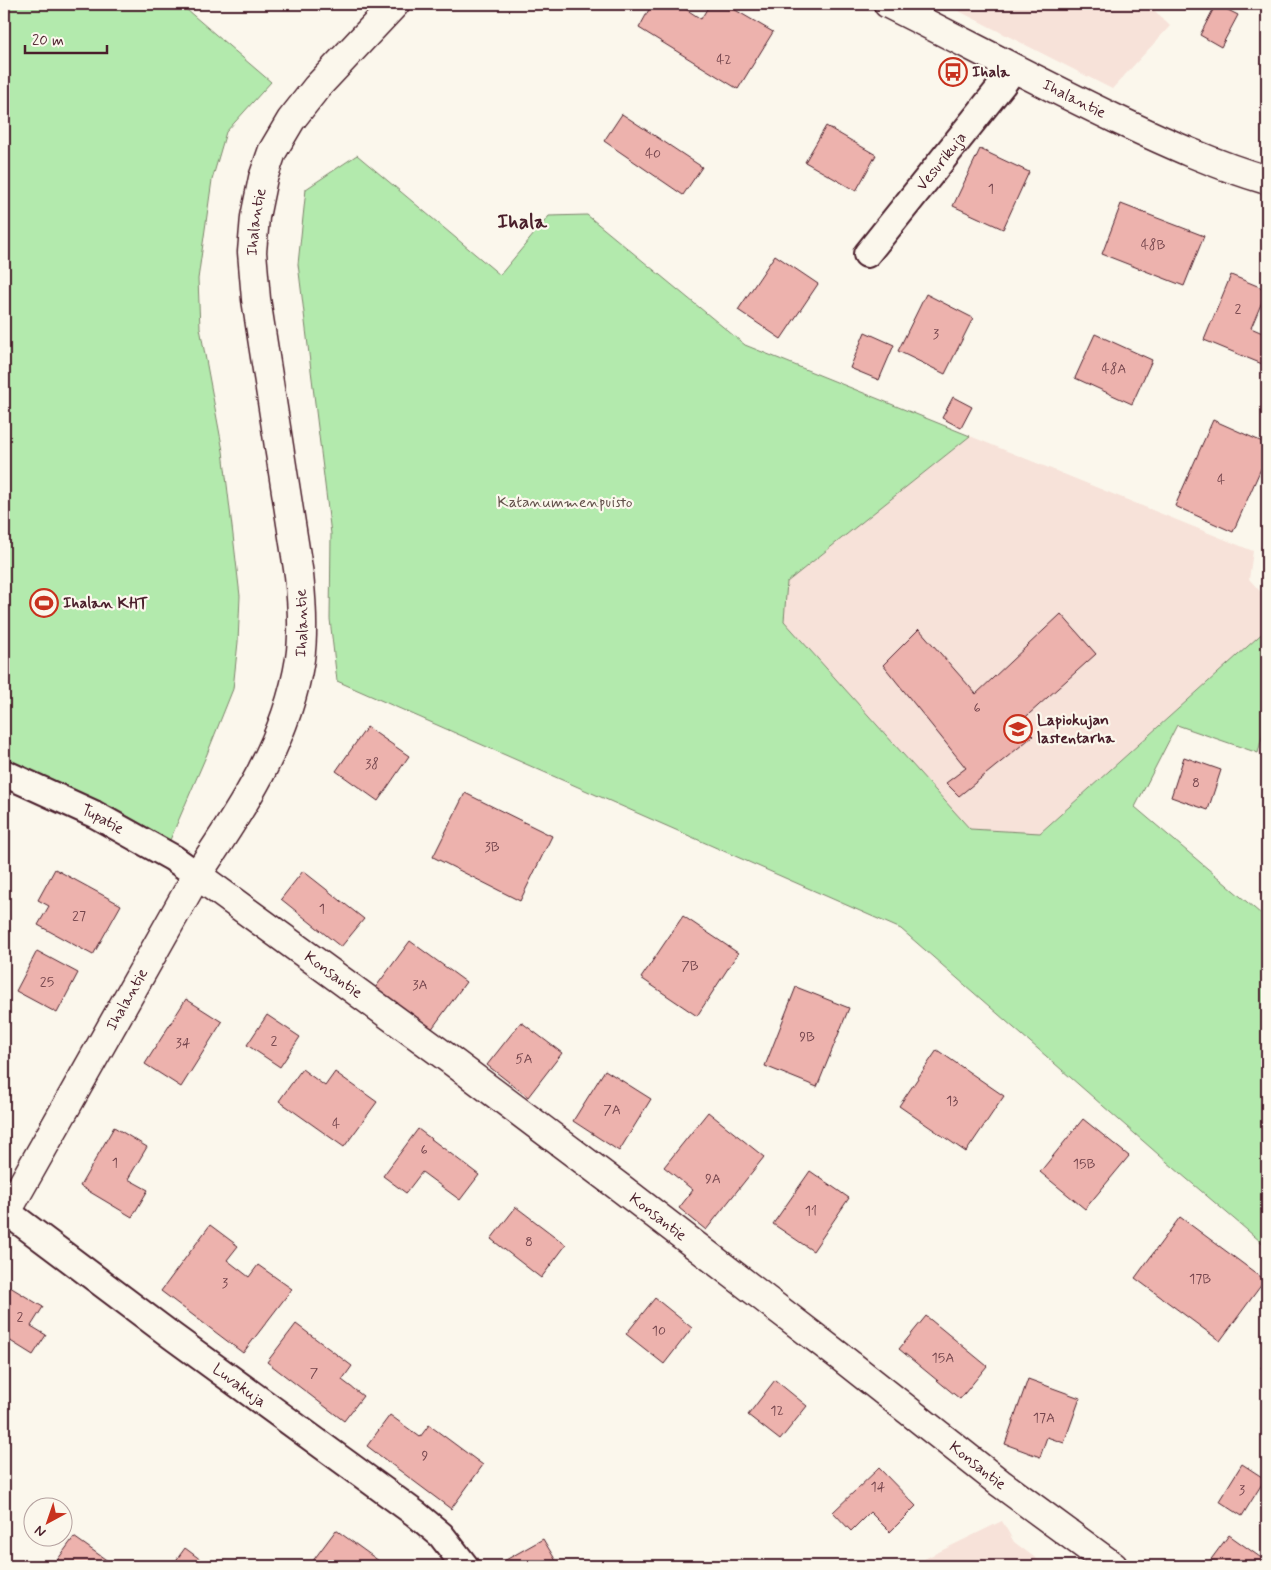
<svg xmlns="http://www.w3.org/2000/svg" width="1271" height="1570" font-family="Mynerve,sans-serif">
	<style>
		.built { fill: #f7e2d9 }
		.green { fill: #b3eaad; stroke: #7e846c }
		.building { fill: #edb2ad; stroke: #4a1f2b }
		.lines { fill: none; stroke-linecap: round; stroke-linejoin: round }
		.minor-casing { stroke: #4a1f2b; stroke-width: 30 }
		.tertiary-casing { stroke: #4a1f2b; stroke-width: 31 }
		.minor { stroke: #fbf7ec; stroke-width: 26 }
		.tertiary { stroke: #fbf7ec; stroke-width: 28 }
		.labels { text-anchor: middle; dominant-baseline: central; stroke-width: 4.5; stroke-linejoin: round; paint-order: stroke }
		.number-label { font-size: 14px; fill: #73444c }
		.poi-label { font-size: 16px; font-weight: bold; fill: #4a1f2b; stroke: #fbf7ec; text-anchor: start }
		.street-label { font-size: 16px; fill: #4a1f2b; stroke: #fbf7ec }
		.park-label { font-size: 16px; fill: #64524c; stroke: #fbf7ec }
		.district-label { font-size: 21px; font-weight: bold; fill: #4a1f2b; stroke: #fbf7ec }
	</style>
	<rect width="100%" height="100%" fill="#fbf7ec"/>
	<filter id="ink" filterUnits="userSpaceOnUse"><feTurbulence type="fractalNoise" baseFrequency=".02" numOctaves="2"/><feDisplacementMap in="SourceGraphic" scale="10" xChannelSelector="R" yChannelSelector="G"/><feConvolveMatrix kernelMatrix="1 2 1 2 8 2 1 2 1" color-interpolation-filters="sRGB"/></filter>
	<g filter="url(#ink)">
		<g class="built">
			<path d="M945,4H1148L1170,26L1112,89Z"/>
			<path d="M970,436L1253,551L1249,579L1267,599V629L1040,833L970,829L784,621L787,582Z"/>
			<path d="M1002,1521L1014,1542L1046,1566H910Z"/>
		</g>
		<g class="green">
			<path d="M4,4H180L271,82L226,132L212,180L198,279L200,328L223,451L233,535L240,596L238,642L233,689L207,754L170,840L112,807L51,785L4,762Z"/>
			<path d="M357,155L500,275L549,216L587,215L745,345L970,436L787,582L784,621L970,829L1040,833L1267,629V716L1258,753L1177,725L1135,807L1267,919V1247L1167,1162L901,929L337,681L330,619L331,534L298,264L306,189Z"/>
		</g>
		<g class="building">
			<path d="M652,4H678L701,19L710,4H725L773,32L738,89L639,28Z"/>
			<path d="M1216,4L1238,15L1221,47L1200,35Z"/>
			<path d="M622,114L702,167L683,195L604,141Z"/>
			<path d="M826,126L876,155L856,191L805,162Z"/>
			<path d="M980,149L1029,172L1003,229L953,206Z"/>
			<path d="M1121,204L1204,236L1184,286L1102,254Z"/>
			<path d="M775,255L818,284L781,339L738,310Z"/>
			<path d="M1231,275L1267,290L1251,328L1267,335V366L1204,340Z"/>
			<path d="M926,294L973,318L945,374L898,351Z"/>
			<path d="M865,332L894,345L879,380L850,368Z"/>
			<path d="M1095,334L1152,360L1132,404L1075,378Z"/>
			<path d="M953,397L972,407L961,428L942,418Z"/>
			<path d="M1213,420L1267,444V455L1233,532L1175,506Z"/>
			<path d="M1061,614L1096,654L1019,723L1033,736L959,796L946,783L966,768L883,665L919,629L976,694Z"/>
			<path d="M367,727L409,756L378,801L336,771Z"/>
			<path d="M1184,757L1221,770L1208,810L1171,797Z"/>
			<path d="M465,793L552,836L520,901L433,857Z"/>
			<path d="M55,869L121,905L93,955L38,925L49,906L38,900Z"/>
			<path d="M303,871L364,919L341,947L281,899Z"/>
			<path d="M683,916L738,953L697,1016L641,978Z"/>
			<path d="M410,941L466,982L431,1030L375,988Z"/>
			<path d="M37,951L78,973L57,1013L16,991Z"/>
			<path d="M796,987L849,1008L817,1087L765,1066Z"/>
			<path d="M186,999L222,1022L181,1087L145,1064Z"/>
			<path d="M267,1015L300,1037L280,1067L247,1045Z"/>
			<path d="M521,1022L562,1053L528,1097L487,1065Z"/>
			<path d="M937,1050L1004,1096L966,1152L899,1106Z"/>
			<path d="M302,1069L325,1086L335,1072L377,1102L344,1147L279,1101Z"/>
			<path d="M605,1070L651,1099L619,1151L573,1121Z"/>
			<path d="M708,1112L764,1157L706,1230L679,1208L693,1190L664,1167Z"/>
			<path d="M1083,1119L1129,1156L1085,1209L1040,1172Z"/>
			<path d="M114,1127L147,1147L128,1179L148,1190L132,1217L80,1186Z"/>
			<path d="M418,1129L479,1175L460,1200L422,1172L406,1193L383,1176Z"/>
			<path d="M810,1171L849,1198L813,1251L773,1224Z"/>
			<path d="M516,1207L566,1245L541,1278L491,1239Z"/>
			<path d="M1180,1217L1265,1280L1220,1341L1135,1278Z"/>
			<path d="M210,1225L238,1246L227,1260L249,1277L258,1265L292,1289L243,1353L161,1291Z"/>
			<path d="M10,1287L43,1307L31,1326L46,1335L33,1355L4,1337V1296Z"/>
			<path d="M655,1298L692,1328L664,1364L626,1334Z"/>
			<path d="M926,1316L987,1366L960,1399L899,1349Z"/>
			<path d="M296,1324L352,1366L342,1380L363,1396L344,1421L267,1362Z"/>
			<path d="M1267,1358V1372L1261,1368Z"/>
			<path d="M1028,1379L1080,1398L1064,1443L1047,1437L1040,1457L1005,1444Z"/>
			<path d="M775,1380L807,1406L780,1440L748,1415Z"/>
			<path d="M390,1415L420,1437L429,1425L483,1465L451,1509L367,1446Z"/>
			<path d="M1242,1464L1265,1479L1242,1516L1219,1501Z"/>
			<path d="M879,1468L916,1506L890,1532L870,1512L851,1531L833,1512Z"/>
			<path d="M336,1530L386,1566H309Z"/>
			<path d="M1229,1535L1267,1562V1566H1206Z"/>
			<path d="M74,1537L112,1564L110,1566H53Z"/>
			<path d="M543,1539L559,1566H507L504,1561Z"/>
			<path d="M185,1548L209,1566H172Z"/>
		</g>
		<g class="lines">
			<defs>
				<g id="minor">
					<path id="s1" d="M867,254L1002,85L1014,68"/>
					<path id="s2" d="M4,773L94,814L173,858L197,875"/>
					<path id="s3" d="M7,1212L172,1336L416,1514L441,1535L465,1566"/>
				</g>
				<g id="tertiary">
					<path id="s4" d="M888,4C964,42 1039,82 1116,119C1165,142 1215,165 1267,180"/>
					<path id="s5" d="M197,875L449,1059L622,1189L838,1355L1000,1483L1113,1566"/>
					<path id="s6" d="M4,1217L197,875C242,809 287,741 300,659C304,632 302,603 299,575L256,299L252,252L255,217L263,178L272,152L291,120L317,87L395,4"/>
				</g>
			</defs>
			<use href="#minor" class="minor-casing"/>
			<use href="#tertiary" class="tertiary-casing"/>
			<use href="#minor" class="minor"/>
			<use href="#tertiary" class="tertiary"/>
		</g>
	</g>
	<defs>
		<symbol id="bus-ring" viewBox="-11 -11 22 22"><circle r="9.5" fill="#fbf7ec" stroke="#c8321e" stroke-width="1.5"/><path d="M-5-6H5V4H4V6H2V4H-2V6H-4V4H-5ZM-3.5-4V0h7V-4ZM-3.5 1.2v1.5H-2V1.2ZM2 1.2v1.5H3.5V1.2Z" fill="#c8321e"/></symbol>
		<symbol id="stadium-ring" viewBox="-11 -11 22 22"><circle r="9.5" fill="#fbf7ec" stroke="#c8321e" stroke-width="1.5"/><path d="M0-5a6.5 5 0 1 0 0 10a6.5 5 0 1 0 0-10ZM-3.5-1.8h7v3.6h-7Z" fill="#c8321e"/></symbol>
		<symbol id="school-ring" viewBox="-11 -11 22 22"><circle r="9.5" fill="#fbf7ec" stroke="#c8321e" stroke-width="1.5"/><path d="M0-5L7-2L0 1L-7-2ZM-4 1L0 2.5L4 1V4Q0 6-4 4Z" fill="#c8321e"/></symbol>
	</defs>
	<g fill-rule="evenodd">
		<use href="#bus-ring" x="937" y="56" width="32" height="32"/>
		<use href="#stadium-ring" x="28" y="587" width="32" height="32"/>
		<use href="#school-ring" x="1002" y="713" width="32" height="32"/>
	</g>
	<g class="labels">
		<g class="number-label">
			<text x="724" y="60">42</text>
			<text x="653" y="154">40</text>
			<text x="991" y="189">1</text>
			<text x="1153" y="245">48B</text>
			<text x="1238" y="309">2</text>
			<text x="936" y="334">3</text>
			<text x="1114" y="369">48A</text>
			<text x="1221" y="480">4</text>
			<text x="977" y="708">6</text>
			<text x="372" y="764">38</text>
			<text x="1196" y="783">8</text>
			<text x="492" y="847">3B</text>
			<text x="322" y="909">1</text>
			<text x="79" y="916">27</text>
			<text x="690" y="966">7B</text>
			<text x="47" y="982">25</text>
			<text x="420" y="985">3A</text>
			<text x="807" y="1037">9B</text>
			<text x="274" y="1041">2</text>
			<text x="183" y="1043">34</text>
			<text x="524" y="1059">5A</text>
			<text x="952" y="1101">13</text>
			<text x="612" y="1110">7A</text>
			<text x="336" y="1124">4</text>
			<text x="424" y="1150">6</text>
			<text x="115" y="1163">1</text>
			<text x="1084" y="1164">15B</text>
			<text x="713" y="1179">9A</text>
			<text x="811" y="1211">11</text>
			<text x="529" y="1242">8</text>
			<text x="1200" y="1279">17B</text>
			<text x="225" y="1283">3</text>
			<text x="20" y="1317">2</text>
			<text x="659" y="1331">10</text>
			<text x="943" y="1358">15A</text>
			<text x="314" y="1373">7</text>
			<text x="777" y="1411">12</text>
			<text x="1044" y="1418">17A</text>
			<text x="425" y="1456">9</text>
			<text x="878" y="1487">14</text>
			<text x="1242" y="1490">3</text>
		</g>
		<g class="poi-label">
			<text x="972" y="72">Ihala</text>
			<text x="63" y="603">Ihalan KHT</text>
			<text x="1037" y="720">Lapiokujan<tspan x="1037" dy="18">lastentarha</tspan></text>
		</g>
		<g class="street-label">
			<text stroke="none"><textPath href="#s4" startOffset="209">Ihalantie</textPath></text>
			<text stroke="none"><textPath href="#s1" startOffset="119">Vesurikuja</textPath></text>
			<text stroke="none"><textPath href="#s6" startOffset="1075">Ihalantie</textPath></text>
			<text stroke="none"><textPath href="#s6" startOffset="670">Ihalantie</textPath></text>
			<text stroke="none"><textPath href="#s2" startOffset="109">Tupatie</textPath></text>
			<text stroke="none"><textPath href="#s5" startOffset="169">Konsantie</textPath></text>
			<text stroke="none"><textPath href="#s6" startOffset="250">Ihalantie</textPath></text>
			<text stroke="none"><textPath href="#s5" startOffset="574">Konsantie</textPath></text>
			<text stroke="none"><textPath href="#s3" startOffset="290">Luvakuja</textPath></text>
			<text stroke="none"><textPath href="#s5" startOffset="979">Konsantie</textPath></text>
		</g>
		<g class="park-label">
			<text x="565" y="502">Katanummenpuisto</text>
		</g>
		<g class="district-label">
			<text x="522" y="222">Ihala</text>
		</g>
	</g>
	<rect width="1271" height="1570" fill="none" stroke="#fbf7ec" stroke-width="20"/>
	<rect x="10" y="10" width="1251" height="1550" fill="none" stroke="#4a1f2b" stroke-width="2" filter="url(#ink)"/>
	<g transform="translate(48 1522) rotate(220)"><circle r="24" fill="#fbf7ec" stroke="#b4a19f"/>
	<path d="M0-4L9 19L0 12L-9 19Z" fill="#c8321e"/>
	<text y="-8" font-size="14" font-weight="bold" text-anchor="middle" fill="#4a1f2b">N</text>
	</g>
	<path d="M25 45v8h82v-8" fill="none" stroke="#4a1f2b" stroke-width="2.5"/>
	<text x="32" y="45" font-size="15" fill="#4a1f2b" stroke="#fbf7ec" stroke-width="4" paint-order="stroke">20 m</text>
</svg>
